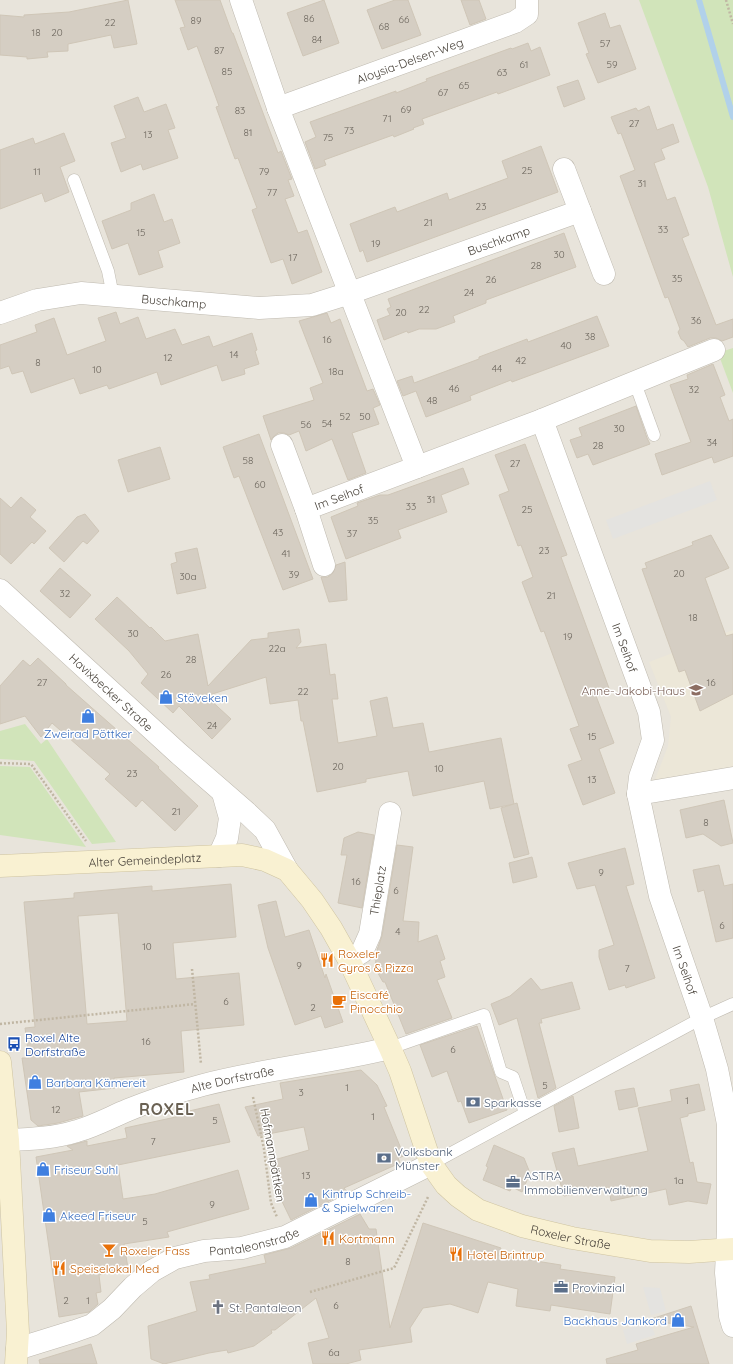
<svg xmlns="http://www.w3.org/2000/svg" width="733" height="1364" font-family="Quicksand,sans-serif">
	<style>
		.residential { fill: #e8e4db }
		.education { fill: #ece7d8 }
		.green { fill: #d1e4ba }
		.parking { fill: #e4e3e0 }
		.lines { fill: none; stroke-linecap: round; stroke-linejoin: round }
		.stream { stroke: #b1d1ea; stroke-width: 6 }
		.building { fill: #d5cec3; stroke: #cfc6b7; fill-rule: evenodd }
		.service-casing { stroke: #bfbab0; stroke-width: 13 }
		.minor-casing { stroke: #bfbab0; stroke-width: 23 }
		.secondary-casing { stroke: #cfc4a1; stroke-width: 23 }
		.path { stroke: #c0b6a3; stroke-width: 2.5; stroke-dasharray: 2 2; stroke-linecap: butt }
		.service { stroke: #fff; stroke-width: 12 }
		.minor { stroke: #fff; stroke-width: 22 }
		.secondary { stroke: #f9f1d2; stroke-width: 22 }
		.labels { text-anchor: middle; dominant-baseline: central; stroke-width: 3; stroke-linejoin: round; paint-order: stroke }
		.number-label { font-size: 10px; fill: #6c665d }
		.street-label { font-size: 12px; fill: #49433b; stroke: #fff }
		.education-label { font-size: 12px; fill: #785e54; stroke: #fff; text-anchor: end }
		.shop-label { font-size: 12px; fill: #366cbe; stroke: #fff; text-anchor: start }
		.food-label { font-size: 12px; fill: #c56008; stroke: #fff; text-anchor: start }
		.transit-label { font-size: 12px; fill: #164399; stroke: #fff; text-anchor: start }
		.service-label { font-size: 12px; fill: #4e5e75; stroke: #fff; text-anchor: start }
		.worship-label { font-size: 12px; fill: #5b616d; stroke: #fff; text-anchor: start }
		.district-label { font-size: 16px; font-weight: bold; letter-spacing: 1px; fill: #6a6153; stroke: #fff }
	</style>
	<rect width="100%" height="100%" fill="#f5f2ed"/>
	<rect class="residential" x="0" y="0" width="733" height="1364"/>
	<path class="education" d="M733,630V770L654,782L668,746L671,717L649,662Z"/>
	<g class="green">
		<path d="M639,0H733V277L708,187Z"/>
		<path d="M733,348V393L718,353Z"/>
		<path d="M25,724L41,744L47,739L116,842L92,844L34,761L0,759V731Z"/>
		<path d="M0,766L30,767L86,847L0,835Z"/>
	</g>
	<g class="parking">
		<path d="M710,481L717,500L613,539L606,520Z"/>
		<path d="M643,1287L660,1288L666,1311L651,1315Z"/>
		<path d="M650,1322L655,1335L627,1344L623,1330Z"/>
	</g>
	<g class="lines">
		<path class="stream" d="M699,0L733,117"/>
	</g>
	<g class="building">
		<path d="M128,0L137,44L114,48L111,35L68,44V51L47,52L48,57L27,59V57L0,55V15L24,17V15L69,12Z"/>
		<path d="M175,0H220L232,33H233L278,153L281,151L292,179L288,180L294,196L285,199L298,233L307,230L322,272L292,284L283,259L271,263L252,210L257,208L238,158L235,159L216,107L219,106L197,46L188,50L180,28L185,27Z"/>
		<path d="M324,0L339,43L303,56L287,13Z"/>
		<path d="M395,0H408L421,35L382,49L367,10Z"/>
		<path d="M461,0H479L486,19L470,25Z"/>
		<path d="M605,13L610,28L620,25L636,69L598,83L586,54L589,53L578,23Z"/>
		<path d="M528,43L531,51L540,47L550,75L498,94L497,92L422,119L424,124L413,128L414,129L394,137L393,135L324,160L326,165L315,169L305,142L316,137L310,122L396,91V93L427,81L426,79L511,48L512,49Z"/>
		<path d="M578,80L585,99L564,107L557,87Z"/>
		<path d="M138,97L144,112L166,104L175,128L168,130L178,158L143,170L141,164L121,172L111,143L126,138L114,106Z"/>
		<path d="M649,106L657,130L673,124L679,142L661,149L665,159L654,163L667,200L675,197L689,235L682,238L716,325L733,319V337L722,341L716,338H710L688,347L684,341L681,339L678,332L680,329L668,297L665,298L620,176L635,170L621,133L618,134L611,117L636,108L638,111Z"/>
		<path d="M64,133L75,161L60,167L69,192L45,202L42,193L0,209V150L33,138L35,144Z"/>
		<path d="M541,146L558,192L367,262L363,250L360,252L350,224L395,207L397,212L447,193L449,200L508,178L502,161Z"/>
		<path d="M154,194L164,222L172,219L180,243L158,251L163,267L139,275L128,243L112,249L102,221L131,210V203Z"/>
		<path d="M564,233L576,267L486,300V303L453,316L455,322L436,329H419L408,333L407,331L384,340L377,320L390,315L387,309L391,307L388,299Z"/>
		<path d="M116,312L120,324L138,317L146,339L175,329L182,345L209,336L213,347L252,333L257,350L255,351L259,364L244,369L245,374L222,381L217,365L161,385L157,372L109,389L107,385L80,394L74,378L31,393L23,371L12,374L9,366L0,369V345L37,332L35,325L54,318L67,355L106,341L98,318Z"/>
		<path d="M327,313L331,323L340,319L367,391L373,389L380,405L373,408L379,424L352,433L366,473L348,480L332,439L306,451L299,431L289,435L284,433H278L273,437L271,440L263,416L314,400L310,388L323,383L299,321Z"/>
		<path d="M597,316L609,346L512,382L511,380L470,396L471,400L426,417L416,391L403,396L397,381L412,376L414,383L479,359V357L527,339L528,342Z"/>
		<path d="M713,364L725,395L720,397L729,421L733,419V456L714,463L712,457L662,475L655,454L691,442L670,385L688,379L687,375Z"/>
		<path d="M636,406L647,438L650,444L593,465L588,454L577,458L570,440L582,436L579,428Z"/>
		<path d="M259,434L313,579L283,590L239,476L234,478L223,447Z"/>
		<path d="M525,444L567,555L561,557L610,691L596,696L614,743L599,749L615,793L583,805L568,765L582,760L570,729L579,726L544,631L541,632L522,582L533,577L521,545L518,546L499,495L509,491L495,455Z"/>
		<path d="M160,447L170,479L128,492L118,460Z"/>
		<path d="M463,468L469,484L441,495L447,512L398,530L401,538L346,559L331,517L358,506L357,503L380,495H388Z"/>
		<path d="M21,497L36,510L30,517L46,531L34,544L32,542L11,564L0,554V498L11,508Z"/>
		<path d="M85,514L99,531L87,544L83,541L64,562L49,548L77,517Z"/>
		<path d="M711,535L729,568L705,578L726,636L733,634V694L700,711L685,670L679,672L642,569L647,568L645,563L693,545L692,542Z"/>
		<path d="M197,548L206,588L177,594L171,564L177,562L175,553Z"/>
		<path d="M345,562L347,600L329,602L321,577H328L333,573L336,565Z"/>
		<path d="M60,568L91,595L70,618L40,591Z"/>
		<path d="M117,597L150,628L151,627L165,641L198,634L208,686L251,640L268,638V633L299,629L301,642L296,648L326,644L330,675L335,674L338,699H332L338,743L377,736L370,701L387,697L393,728L423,723L429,752L501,738L514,804L490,809L484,781L413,796L408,771L366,779V782L317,792L303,721H301L298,700L270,704L266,677L206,696L231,719L212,739L179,706L173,713L141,683L148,674L129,651L95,619Z"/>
		<path d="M38,658L66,684V685L159,767L158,768L198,806L175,831L142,800L136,807L105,779L110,774L52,723L41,737L25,716L0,724V686L23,660L30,666Z"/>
		<path d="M724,800L733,843L721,846L703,834L686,838L680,810Z"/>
		<path d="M517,803L529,854L514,858L501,808Z"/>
		<path d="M358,832L374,835L362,908L338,903L347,855H341L344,838Z"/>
		<path d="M397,845L413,847L403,921L419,922L418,942L437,935L445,959L440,961L445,977L437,980L452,1018L406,1034L385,982H383L375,968L377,950L382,936Z"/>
		<path d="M625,848L634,884L626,886L655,978L626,988L625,985L609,990L599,957V950L614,945L595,885L577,889L568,863Z"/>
		<path d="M532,857L537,877L513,883L509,863Z"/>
		<path d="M719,865L724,886L733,884V938L716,942L704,890L698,892L693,870Z"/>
		<path d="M231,884L236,937L173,943L176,979L239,973L244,1025L181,1031L184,1072L114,1078L115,1088L79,1092L83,1116L58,1123L38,1126L31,1120L22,1058H29L25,1028L35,1027L24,902L74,898V893L152,886V891ZM118,913L127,1021L87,1024L78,916Z"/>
		<path d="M276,901L285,937L309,930L325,978L326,974L343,1022L325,1028L321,1016L295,1025L268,948L258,905Z"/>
		<path d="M531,978L541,990L572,982L580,1009L541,1019L542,1023H539L556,1088L538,1098L517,1018L499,1025L491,1004L510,996Z"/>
		<path d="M477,1026L507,1110L469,1123L461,1101L458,1102L447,1071L432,1077L420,1045Z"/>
		<path d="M361,1070L377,1085L387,1106L384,1107L404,1156L398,1158L400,1163L344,1188L347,1192L291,1220L276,1189L280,1187L273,1171L278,1169L274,1160L309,1150L304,1127L258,1136L245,1107L283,1099L280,1083Z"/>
		<path d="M699,1084L705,1110L688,1114V1116L680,1118L690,1163L693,1162L697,1182L711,1184L707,1204L688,1201L669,1205L666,1189L611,1201L609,1188H606L564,1196L552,1153L574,1148L578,1166L648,1151L638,1108L672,1101L670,1090Z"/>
		<path d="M634,1088L638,1106L619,1110L615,1091Z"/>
		<path d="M573,1096L579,1128L559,1132L554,1106Z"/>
		<path d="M219,1104L230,1142L118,1165L123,1199L155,1194L238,1170L249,1209L167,1232L169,1237L124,1244L128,1268L99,1275L101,1292L96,1293L98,1304L89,1312L59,1317L36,1157L73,1150L67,1146L87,1141V1146L127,1138L125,1128L185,1115V1112Z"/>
		<path d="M494,1145L524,1158L530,1173L522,1192L512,1187L510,1191L483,1180L488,1167L486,1166Z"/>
		<path d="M360,1214L369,1229H376L390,1328L423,1223L501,1248L498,1255L561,1265L560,1269L615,1277L610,1314L551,1305L550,1311L516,1306L518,1289L488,1282L478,1313L450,1304L423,1308L410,1328L412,1342L359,1350L361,1360L346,1364H313L308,1343L329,1338L316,1298L275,1330H271L272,1333L254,1346L228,1353L227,1350L209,1353L164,1364L151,1359L148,1326L197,1311L190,1282L210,1279L209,1275L266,1263L264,1255L291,1248Z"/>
		<path d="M691,1306L709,1364H607L606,1359L638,1350L636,1344L694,1327L648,1320Z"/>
		<path d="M91,1344L97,1364H40L39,1360Z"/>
	</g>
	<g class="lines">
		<defs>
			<g id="service">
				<path d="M74,180L108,271L113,296"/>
				<path d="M635,383L654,435"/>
				<path d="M390,1048L484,1015L501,1072L513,1077L525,1113"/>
				<path d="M431,1164L702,1018L733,1004"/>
			</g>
			<g id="minor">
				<path d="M241,0L278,108L417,467"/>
				<path id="s1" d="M278,108L515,22L527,14V0"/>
				<path d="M564,169L604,274"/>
				<path id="s2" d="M0,313L37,300L81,293L259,308L312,305L350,293L580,211"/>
				<path id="s3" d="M714,350L542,420L649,712L653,740L640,777L638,794L660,896L702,1018L717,1069L728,1124V1231L726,1273L730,1316L733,1326"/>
				<path d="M282,445L306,509"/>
				<path id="s4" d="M324,565L306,509L542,420"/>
				<path id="s5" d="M0,590L178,753L246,812L265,830L287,870"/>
				<path d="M638,794L733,778"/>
				<path d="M219,856L227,838L230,818L223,793"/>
				<path id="s6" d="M349,960L362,952L370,934L390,813"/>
				<path id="s7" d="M8,1140C31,1139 55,1138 77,1131C95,1126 111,1117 128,1110C152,1100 177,1092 203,1085C264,1069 328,1063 390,1048"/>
				<path id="s8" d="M17,1349L75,1331L92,1325L112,1309L133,1287L152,1271L175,1258L204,1251L242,1248L285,1237L431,1164"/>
			</g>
			<g id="secondary">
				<path id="s9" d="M0,866L242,855L265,860L287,870L312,900L331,928L349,960L390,1048L400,1071L431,1164L446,1185L458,1196L478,1210L522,1226L572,1238L650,1251L689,1252L733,1249"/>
				<path d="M0,1062L8,1140L18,1332L16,1364"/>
			</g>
		</defs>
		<use href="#service" class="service-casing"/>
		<use href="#minor" class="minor-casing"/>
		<use href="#secondary" class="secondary-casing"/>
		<g class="path">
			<path d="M726,0L733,24"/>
			<path d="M0,763L31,764L86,841"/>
			<path d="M192,969L201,1064"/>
			<path d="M0,1024L195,1004"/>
			<path d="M253,1097L264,1149L271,1203L277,1217"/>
			<path d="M310,1292L394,1268L428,1197"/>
		</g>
		<use href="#service" class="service"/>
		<use href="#minor" class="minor"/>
		<use href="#secondary" class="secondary"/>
	</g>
	<defs>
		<symbol id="school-bare" viewBox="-9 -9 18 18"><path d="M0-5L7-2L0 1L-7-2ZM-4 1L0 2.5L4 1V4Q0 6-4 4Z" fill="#8d6e63" stroke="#fff" stroke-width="2.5" paint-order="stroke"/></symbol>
		<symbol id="shop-bare" viewBox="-9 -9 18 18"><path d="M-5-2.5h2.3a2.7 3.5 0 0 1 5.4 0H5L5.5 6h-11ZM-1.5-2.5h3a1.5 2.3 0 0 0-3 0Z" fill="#3f7fe0" stroke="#fff" stroke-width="2.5" paint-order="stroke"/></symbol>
		<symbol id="restaurant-bare" viewBox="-9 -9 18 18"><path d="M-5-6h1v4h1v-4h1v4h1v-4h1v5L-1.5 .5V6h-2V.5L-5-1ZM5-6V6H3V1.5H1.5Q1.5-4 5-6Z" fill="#e8710a" stroke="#fff" stroke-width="2.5" paint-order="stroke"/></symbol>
		<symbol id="cafe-bare" viewBox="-9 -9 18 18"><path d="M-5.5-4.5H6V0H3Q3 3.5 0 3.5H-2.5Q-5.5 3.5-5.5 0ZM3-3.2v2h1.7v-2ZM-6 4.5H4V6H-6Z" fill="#e8710a" stroke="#fff" stroke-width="2.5" paint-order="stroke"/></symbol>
		<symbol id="bus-bare" viewBox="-9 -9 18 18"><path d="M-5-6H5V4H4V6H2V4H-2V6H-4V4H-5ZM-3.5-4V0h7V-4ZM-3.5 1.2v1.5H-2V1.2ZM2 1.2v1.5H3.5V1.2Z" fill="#1a4fb4" stroke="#fff" stroke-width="2.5" paint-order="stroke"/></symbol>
		<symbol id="bank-bare" viewBox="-9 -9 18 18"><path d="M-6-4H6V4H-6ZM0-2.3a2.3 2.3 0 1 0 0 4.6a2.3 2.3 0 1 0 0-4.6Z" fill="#5c6f8a" stroke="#fff" stroke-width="2.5" paint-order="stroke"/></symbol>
		<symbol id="office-bare" viewBox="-9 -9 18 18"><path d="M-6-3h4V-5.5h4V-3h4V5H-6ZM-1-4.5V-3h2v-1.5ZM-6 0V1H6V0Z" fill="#5c6f8a" stroke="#fff" stroke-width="2.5" paint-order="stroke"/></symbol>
		<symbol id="bar-bare" viewBox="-9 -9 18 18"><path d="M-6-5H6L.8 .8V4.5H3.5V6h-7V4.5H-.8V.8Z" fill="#e8710a" stroke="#fff" stroke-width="2.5" paint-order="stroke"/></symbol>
		<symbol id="church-bare" viewBox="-9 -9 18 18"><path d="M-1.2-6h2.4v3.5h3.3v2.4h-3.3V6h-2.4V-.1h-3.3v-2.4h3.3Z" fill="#6b7280" stroke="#fff" stroke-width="2.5" paint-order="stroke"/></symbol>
	</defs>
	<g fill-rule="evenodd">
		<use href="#school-bare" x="686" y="680" width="20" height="20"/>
		<use href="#shop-bare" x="156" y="687" width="20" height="20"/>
		<use href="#shop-bare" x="78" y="706" width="20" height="20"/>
		<use href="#restaurant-bare" x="317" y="950" width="20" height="20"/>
		<use href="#cafe-bare" x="329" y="991" width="20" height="20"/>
		<use href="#bus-bare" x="4" y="1034" width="20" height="20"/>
		<use href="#shop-bare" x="25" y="1072" width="20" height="20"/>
		<use href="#bank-bare" x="463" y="1092" width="20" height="20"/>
		<use href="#bank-bare" x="374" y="1148" width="20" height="20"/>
		<use href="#shop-bare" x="33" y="1159" width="20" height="20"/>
		<use href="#office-bare" x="503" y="1172" width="20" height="20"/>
		<use href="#shop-bare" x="301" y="1190" width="20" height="20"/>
		<use href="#shop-bare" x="39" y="1205" width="20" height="20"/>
		<use href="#restaurant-bare" x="318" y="1228" width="20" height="20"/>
		<use href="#bar-bare" x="99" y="1240" width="20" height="20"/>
		<use href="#restaurant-bare" x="446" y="1244" width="20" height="20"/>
		<use href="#restaurant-bare" x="49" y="1258" width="20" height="20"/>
		<use href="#office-bare" x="551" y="1277" width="20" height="20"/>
		<use href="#church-bare" x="208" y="1297" width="20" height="20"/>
		<use href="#shop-bare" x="668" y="1310" width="20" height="20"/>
	</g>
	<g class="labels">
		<g class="number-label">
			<text x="309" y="18">86</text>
			<text x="404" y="19">66</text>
			<text x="196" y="20">89</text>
			<text x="110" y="22">22</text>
			<text x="384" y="26">68</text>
			<text x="36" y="32">18</text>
			<text x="57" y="32">20</text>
			<text x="317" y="39">84</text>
			<text x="605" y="43">57</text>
			<text x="219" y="50">87</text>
			<text x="524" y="64">61</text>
			<text x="612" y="64">59</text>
			<text x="227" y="71">85</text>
			<text x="502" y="72">63</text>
			<text x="464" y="85">65</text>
			<text x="443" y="92">67</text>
			<text x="406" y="109">69</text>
			<text x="240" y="110">83</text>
			<text x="387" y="118">71</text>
			<text x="634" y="123">27</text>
			<text x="349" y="130">73</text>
			<text x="248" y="132">81</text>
			<text x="148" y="134">13</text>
			<text x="328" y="137">75</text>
			<text x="527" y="170">25</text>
			<text x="37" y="171">11</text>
			<text x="264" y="171">79</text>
			<text x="642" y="183">31</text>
			<text x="272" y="192">77</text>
			<text x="481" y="206">23</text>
			<text x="428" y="222">21</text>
			<text x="663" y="229">33</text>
			<text x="141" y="232">15</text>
			<text x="376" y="243">19</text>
			<text x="559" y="254">30</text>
			<text x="293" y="257">17</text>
			<text x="536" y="265">28</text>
			<text x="677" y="278">35</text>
			<text x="491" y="279">26</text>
			<text x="469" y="292">24</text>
			<text x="424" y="309">22</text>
			<text x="401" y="312">20</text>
			<text x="696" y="320">36</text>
			<text x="590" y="336">38</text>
			<text x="327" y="339">16</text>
			<text x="566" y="345">40</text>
			<text x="234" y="354">14</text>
			<text x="168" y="357">12</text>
			<text x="521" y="360">42</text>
			<text x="38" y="362">8</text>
			<text x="497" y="368">44</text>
			<text x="97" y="369">10</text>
			<text x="336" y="371">18a</text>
			<text x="454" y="388">46</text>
			<text x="694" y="389">32</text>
			<text x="432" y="400">48</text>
			<text x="345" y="416">52</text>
			<text x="365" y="416">50</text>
			<text x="327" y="423">54</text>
			<text x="306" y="424">56</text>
			<text x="619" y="428">30</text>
			<text x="712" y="442">34</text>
			<text x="598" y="445">28</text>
			<text x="248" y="460">58</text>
			<text x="515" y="463">27</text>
			<text x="260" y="484">60</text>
			<text x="431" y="499">31</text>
			<text x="411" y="506">33</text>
			<text x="527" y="509">25</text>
			<text x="373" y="520">35</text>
			<text x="278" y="532">43</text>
			<text x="352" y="533">37</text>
			<text x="544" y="550">23</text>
			<text x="286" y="553">41</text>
			<text x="679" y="573">20</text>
			<text x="294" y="574">39</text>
			<text x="188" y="576">30a</text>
			<text x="65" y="593">32</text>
			<text x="551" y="595">21</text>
			<text x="693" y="617">18</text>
			<text x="133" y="633">30</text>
			<text x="568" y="636">19</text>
			<text x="277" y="648">22a</text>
			<text x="191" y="659">28</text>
			<text x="166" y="674">26</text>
			<text x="42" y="682">27</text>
			<text x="711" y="682">16</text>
			<text x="303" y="691">22</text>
			<text x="212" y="725">24</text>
			<text x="592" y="736">15</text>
			<text x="338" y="766">20</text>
			<text x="439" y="768">10</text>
			<text x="132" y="773">23</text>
			<text x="592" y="779">13</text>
			<text x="176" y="811">21</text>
			<text x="706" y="822">8</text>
			<text x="601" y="872">9</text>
			<text x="356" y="881">16</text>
			<text x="396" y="890">6</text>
			<text x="722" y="925">6</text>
			<text x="398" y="931">4</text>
			<text x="147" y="946">10</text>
			<text x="299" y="965">9</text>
			<text x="627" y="968">7</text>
			<text x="226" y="1001">6</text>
			<text x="313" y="1007">2</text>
			<text x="146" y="1041">16</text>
			<text x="453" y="1049">6</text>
			<text x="545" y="1085">5</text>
			<text x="347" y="1087">1</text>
			<text x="301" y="1092">3</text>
			<text x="687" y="1100">1</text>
			<text x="56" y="1109">12</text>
			<text x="373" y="1116">1</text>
			<text x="215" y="1120">5</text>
			<text x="153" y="1141">7</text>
			<text x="306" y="1175">13</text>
			<text x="679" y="1180">1a</text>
			<text x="212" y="1204">9</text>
			<text x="145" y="1221">5</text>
			<text x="348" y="1261">8</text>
			<text x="66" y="1300">2</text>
			<text x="88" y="1300">1</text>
			<text x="336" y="1305">6</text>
			<text x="334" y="1352">6a</text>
		</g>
		<g class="street-label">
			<text stroke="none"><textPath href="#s1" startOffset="140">Aloysia-Delsen-Weg</textPath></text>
			<text stroke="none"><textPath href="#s2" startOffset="513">Buschkamp</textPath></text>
			<text stroke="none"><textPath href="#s2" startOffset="177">Buschkamp</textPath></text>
			<text stroke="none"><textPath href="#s4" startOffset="94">Im Seihof</textPath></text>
			<text stroke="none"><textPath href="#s3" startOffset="428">Im Seihof</textPath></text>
			<text stroke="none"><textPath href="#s5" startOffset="151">Havixbecker Straße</textPath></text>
			<text stroke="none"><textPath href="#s9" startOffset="145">Alter Gemeindeplatz</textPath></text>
			<text stroke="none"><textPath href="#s6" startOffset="79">Thieplatz</textPath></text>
			<text stroke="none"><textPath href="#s3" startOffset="764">Im Seihof</textPath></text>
			<text stroke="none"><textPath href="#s7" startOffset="234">Alte Dorfstraße</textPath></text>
			<text transform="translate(273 1155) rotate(80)">Hofmannpättken</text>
			<text stroke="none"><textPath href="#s9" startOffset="783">Roxeler Straße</textPath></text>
			<text stroke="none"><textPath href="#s8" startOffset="267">Pantaleonstraße</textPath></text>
		</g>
		<g class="education-label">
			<text x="685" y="690">Anne-Jakobi-Haus</text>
		</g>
		<g class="shop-label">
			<text x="177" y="697">Stöveken</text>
			<text x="88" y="733" text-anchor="middle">Zweirad Pöttker</text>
			<text x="46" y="1082">Barbara Kämereit</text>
			<text x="54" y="1169">Friseur Suhl</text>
			<text x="322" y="1193">Kintrup Schreib-<tspan x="322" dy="14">&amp; Spielwaren</tspan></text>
			<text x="60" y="1215">Akeed Friseur</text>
			<text x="667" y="1320" text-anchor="end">Backhaus Jankord</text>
		</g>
		<g class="food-label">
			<text x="338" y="953">Roxeler<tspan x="338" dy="14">Gyros &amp; Pizza</tspan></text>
			<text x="350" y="994">Eiscafé<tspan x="350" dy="14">Pinocchio</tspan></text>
			<text x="339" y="1238">Kortmann</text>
			<text x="120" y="1250">Roxeler Fass</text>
			<text x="467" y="1254">Hotel Brintrup</text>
			<text x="70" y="1268">Speiselokal Med</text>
		</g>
		<g class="transit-label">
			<text x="25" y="1037">Roxel Alte<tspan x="25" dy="14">Dorfstraße</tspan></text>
		</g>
		<g class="service-label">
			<text x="484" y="1102">Sparkasse</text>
			<text x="395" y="1151">Volksbank<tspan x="395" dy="14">Münster</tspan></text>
			<text x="524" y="1175">ASTRA<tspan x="524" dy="14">Immobilienverwaltung</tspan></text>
			<text x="572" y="1287">Provinzial</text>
		</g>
		<g class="worship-label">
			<text x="229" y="1307">St. Pantaleon</text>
		</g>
		<g class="district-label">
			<text x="167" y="1109">ROXEL</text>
		</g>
	</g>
</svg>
